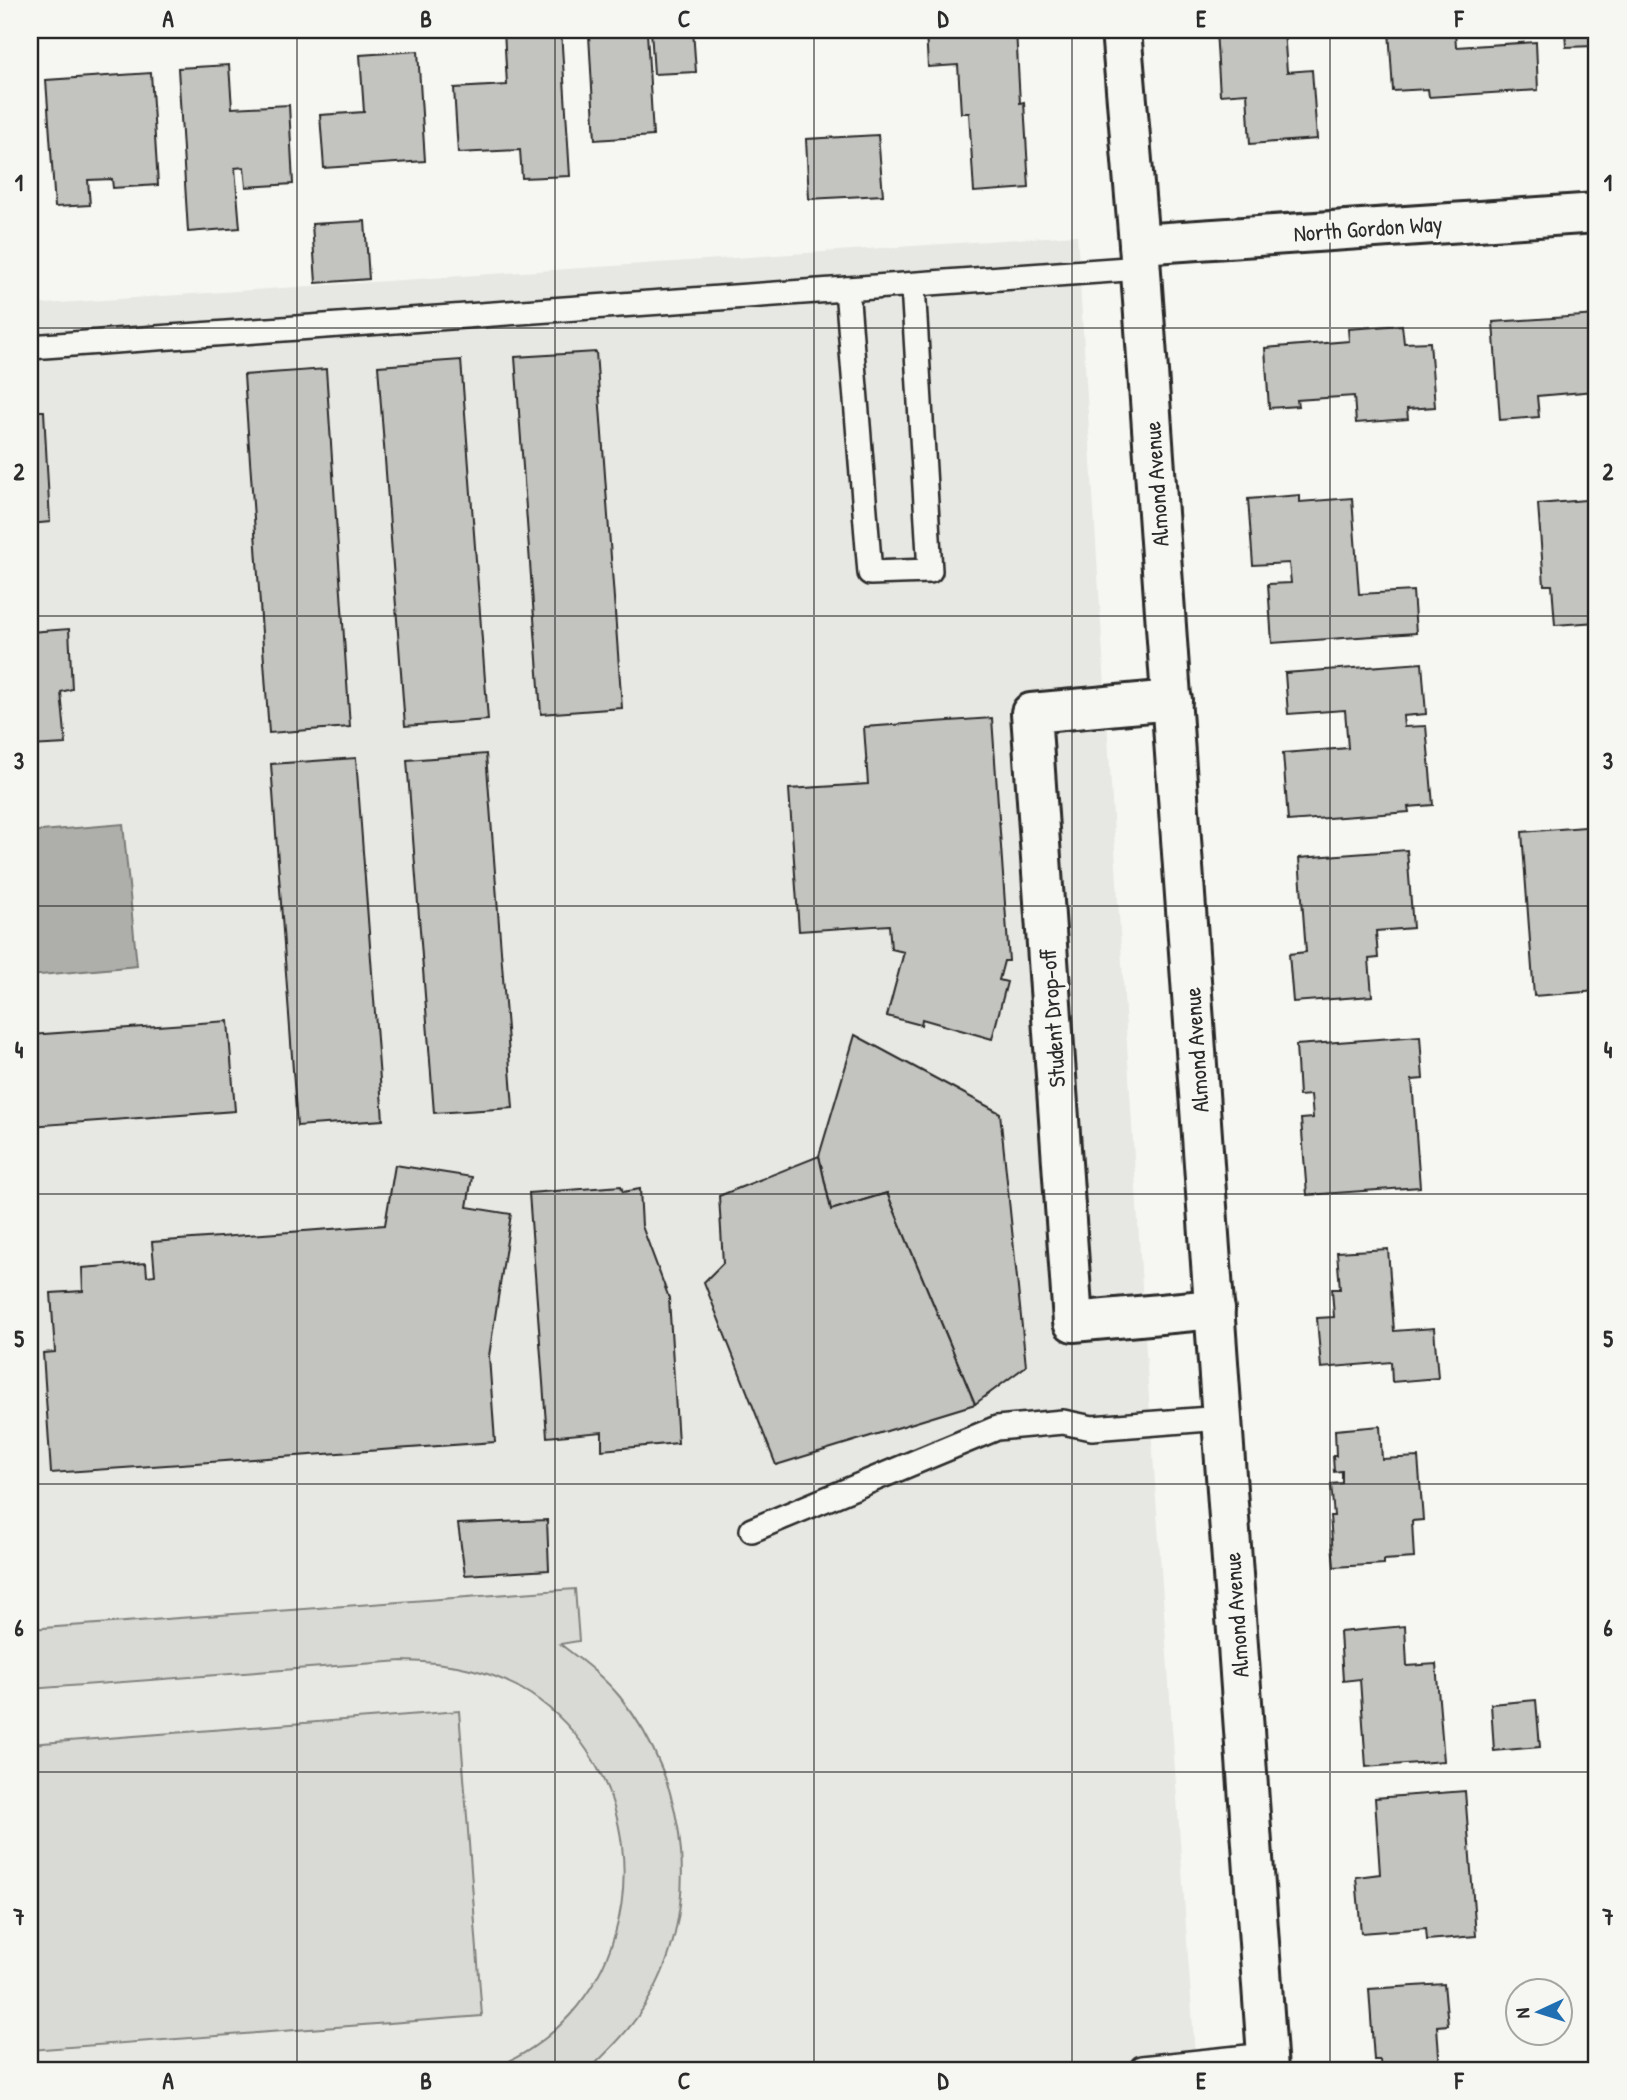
<svg xmlns="http://www.w3.org/2000/svg" width="1627" height="2100" font-family="'Patrick Hand',sans-serif">
	<style>
		.built { fill: #e7e7e3 }
		.green { fill: #d9d9d5; stroke: #828280; stroke-width: 2 }
		.water { fill: #aeaeab; stroke: #7a7a78; stroke-width: 2 }
		.building { fill: #c3c3c0; stroke: #2b2b2b; stroke-width: 2 }
		.lines { fill: none; stroke-linecap: round; stroke-linejoin: round }
		.service-casing { stroke: #2b2b2b; stroke-width: 28 }
		.minor-casing { stroke: #2b2b2b; stroke-width: 44 }
		.tertiary-casing { stroke: #2b2b2b; stroke-width: 44 }
		.service { stroke: #f6f6f2; stroke-width: 23 }
		.minor { stroke: #f6f6f2; stroke-width: 38 }
		.tertiary { stroke: #f6f6f2; stroke-width: 38 }
		.grid { fill: none; stroke: #2b2b2b; stroke-width: 2; stroke-opacity: 0.55 }
		.labels { text-anchor: middle; dominant-baseline: central; stroke-width: 7; stroke-linejoin: round; paint-order: stroke }
		.street-label { font-size: 23px; fill: #2b2b2b; stroke: #f6f6f2 }
		.neatline { fill: none; stroke: #2b2b2b; stroke-width: 2.5 }
		.grid-label { font-size: 23px; text-anchor: middle; font-weight: bold; fill: #2b2b2b }
	</style>
	<rect width="100%" height="100%" fill="#f6f6f2"/>
	<filter id="ink" filterUnits="userSpaceOnUse"><feTurbulence type="fractalNoise" baseFrequency=".0143" numOctaves="2"/><feDisplacementMap in="SourceGraphic" scale="14" xChannelSelector="R" yChannelSelector="G"/><feConvolveMatrix kernelMatrix="1 2 1 2 8 2 1 2 1" color-interpolation-filters="sRGB"/></filter>
	<g filter="url(#ink)">
		<path class="built" d="M1077,235L1148,1384L1196,2070H30V305Z"/>
		<g class="green">
			<path d="M575,1589L579,1641L560,1644C581,1660 603,1676 620,1697C690,1783 705,1915 642,2010C627,2033 608,2051 589,2070H486C519,2060 547,2040 570,2015C655,1921 637,1764 530,1694C491,1669 447,1662 402,1661L30,1689V1629Z"/>
			<path d="M459,1711L482,2016L30,2050V1744Z"/>
		</g>
		<path class="water" d="M123,824L137,966L30,976V832Z"/>
		<g class="building">
			<path d="M504,30H561L570,176L522,178L520,150L458,153L454,88L507,85Z"/>
			<path d="M651,30H693L696,72L654,74Z"/>
			<path d="M926,30H1016L1020,103L1024,102L1029,188L974,192L969,113H961L958,65L928,67Z"/>
			<path d="M1216,30H1284L1287,72L1312,70L1317,139L1250,144L1247,93L1220,95Z"/>
			<path d="M1389,30H1455L1456,47L1536,42L1538,90L1429,97L1428,89L1393,91Z"/>
			<path d="M1565,30H1594L1595,46L1566,47Z"/>
			<path d="M647,32L653,136L595,140L589,35Z"/>
			<path d="M418,51L425,161L324,168L320,115L364,112L360,55Z"/>
			<path d="M229,65L232,108L289,105L293,184L246,187L244,167L235,168L240,228L188,232L178,68Z"/>
			<path d="M151,73L158,185L113,188L112,179L88,180L90,205L55,207L46,80Z"/>
			<path d="M878,135L883,195L809,199L806,139Z"/>
			<path d="M365,221L369,279L316,283L312,224Z"/>
			<path d="M1597,315L1595,391L1537,396L1539,417L1500,420L1493,322Z"/>
			<path d="M1402,325L1404,343L1430,342L1435,407L1407,409L1408,419L1356,423L1354,396L1297,400L1298,406L1269,408L1265,348L1349,341L1348,329Z"/>
			<path d="M596,352L622,708L541,714L515,357Z"/>
			<path d="M461,360L488,720L405,726L378,366Z"/>
			<path d="M326,369L350,727L269,733L244,375Z"/>
			<path d="M30,411H44L50,522L30,524Z"/>
			<path d="M1300,495V502L1352,498L1359,594L1413,591L1416,633L1272,643L1268,584L1291,583L1289,563L1253,565L1248,499Z"/>
			<path d="M1597,499V622L1555,625L1552,585H1544L1538,504Z"/>
			<path d="M69,629L72,689L61,692L66,744L30,746V632Z"/>
			<path d="M1422,663L1426,714L1403,716L1404,727L1426,726L1433,805L1408,807L1409,812L1288,821L1283,753L1348,748L1345,710L1288,714L1285,673Z"/>
			<path d="M992,718L1009,961H1004L999,980L1007,982L992,1039L922,1019L921,1025L887,1016L904,952L891,949L889,925L799,931L789,789L868,784L864,727Z"/>
			<path d="M486,754L513,1108L434,1113L407,760Z"/>
			<path d="M356,758L383,1120L297,1126L271,764Z"/>
			<path d="M1597,826V886H1595L1597,991L1534,996L1522,832Z"/>
			<path d="M1407,850L1413,928L1376,931L1378,958L1369,959L1372,996L1293,1002L1289,954L1306,952L1299,858Z"/>
			<path d="M228,1021L235,1111L30,1126V1035Z"/>
			<path d="M855,1035L1000,1113L1026,1366L975,1404L887,1193L831,1210L819,1156Z"/>
			<path d="M1420,1036L1423,1079L1412,1080L1420,1187L1307,1195L1301,1119L1313,1118L1311,1095L1299,1096L1296,1045Z"/>
			<path d="M819,1156L831,1210L887,1193L975,1404L776,1465L704,1282L723,1263L719,1196Z"/>
			<path d="M395,1165L472,1177L467,1207L511,1214L489,1356L495,1442L51,1473L43,1353L55,1352L51,1293L83,1291L82,1268L146,1263L147,1276L155,1275L152,1242L385,1225Z"/>
			<path d="M621,1186L623,1192L640,1189L642,1226L669,1298L678,1443L602,1450V1432L547,1437L529,1193Z"/>
			<path d="M1388,1249L1394,1331L1434,1328L1438,1378L1392,1382L1391,1362L1321,1368L1317,1318L1334,1317L1332,1289H1340L1337,1252Z"/>
			<path d="M1380,1426L1382,1459L1418,1457L1423,1520L1412,1521L1414,1558L1384,1560V1564L1334,1567L1330,1516H1334L1331,1484L1342,1483V1471L1334,1472L1333,1456H1336L1335,1430Z"/>
			<path d="M547,1520L549,1570L465,1575L458,1524Z"/>
			<path d="M1405,1626L1407,1666L1436,1664L1444,1761L1366,1767L1360,1679L1343,1681L1340,1632Z"/>
			<path d="M1536,1700L1540,1747L1494,1751L1491,1704Z"/>
			<path d="M1465,1791L1476,1936L1427,1940L1426,1928L1361,1933L1356,1877L1380,1874L1375,1798Z"/>
			<path d="M1444,1984L1448,2025L1437,2026L1440,2070H1381L1380,2060H1374L1369,1989Z"/>
		</g>
		<g class="lines">
			<defs>
				<g id="service">
					<path d="M847,289L870,573L930,571L913,285"/>
					<path d="M30,347L1141,268"/>
					<path d="M752,1530L997,1428L1063,1422L1092,1428L1222,1418"/>
					<path d="M1142,2070V2068L1267,2055"/>
				</g>
				<g id="minor">
					<path d="M1139,244L1597,213"/>
					<path d="M1172,700L1031,713L1073,1322L1215,1309"/>
				</g>
				<path id="tertiary" d="M1121,30L1139,244L1268,2070"/>
			</defs>
			<use href="#service" class="service-casing"/>
			<use href="#minor" class="minor-casing"/>
			<use href="#tertiary" class="tertiary-casing"/>
			<use href="#service" class="service"/>
			<use href="#minor" class="minor"/>
			<use href="#tertiary" class="tertiary"/>
		</g>
	</g>
	<path class="grid" d="M297,30V2070M555,30V2070M814,30V2070M1072,30V2070M1330,30V2070M30,328H1597M30,616H1597M30,906H1597M30,1194H1597M30,1484H1597M30,1772H1597"/>
	<g class="labels">
		<g class="street-label">
			<text transform="translate(1368 228) rotate(-4)">North Gordon Way</text>
			<text transform="translate(1156 484) rotate(-94)">Almond Avenue</text>
			<text transform="translate(1052 1018) rotate(-94)">Student Drop-off</text>
			<text transform="translate(1196 1050) rotate(-94)">Almond Avenue</text>
			<text transform="translate(1236 1615) rotate(-94)">Almond Avenue</text>
		</g>
	</g>
	<rect width="1627" height="2100" fill="none" stroke="#f6f6f2" stroke-width="77"/>
	<g transform="translate(1539 2012) rotate(266)"><circle r="33" fill="#f6f6f2" stroke="#a5a5a2" stroke-width="2"/>
	<path d="M0-5L12 26L0 18L-12 26Z" fill="#1f6fb2"/>
	<text y="-10" font-size="19" font-weight="bold" text-anchor="middle" fill="#2b2b2b">N</text>
	</g>
	<rect x="38" y="38" width="1550" height="2024" class="neatline"/>
	<g class="grid-label">
		<text x="168" y="27">A</text>
		<text x="426" y="27">B</text>
		<text x="684" y="27">C</text>
		<text x="943" y="27">D</text>
		<text x="1201" y="27">E</text>
		<text x="1459" y="27">F</text>
		<text x="19" y="191">1</text>
		<text x="1608" y="191">1</text>
		<text x="19" y="480">2</text>
		<text x="1608" y="480">2</text>
		<text x="19" y="769">3</text>
		<text x="1608" y="769">3</text>
		<text x="19" y="1058">4</text>
		<text x="1608" y="1058">4</text>
		<text x="19" y="1347">5</text>
		<text x="1608" y="1347">5</text>
		<text x="19" y="1636">6</text>
		<text x="1608" y="1636">6</text>
		<text x="19" y="1925">7</text>
		<text x="1608" y="1925">7</text>
		<text x="168" y="2089">A</text>
		<text x="426" y="2089">B</text>
		<text x="684" y="2089">C</text>
		<text x="943" y="2089">D</text>
		<text x="1201" y="2089">E</text>
		<text x="1459" y="2089">F</text>
	</g>
</svg>
